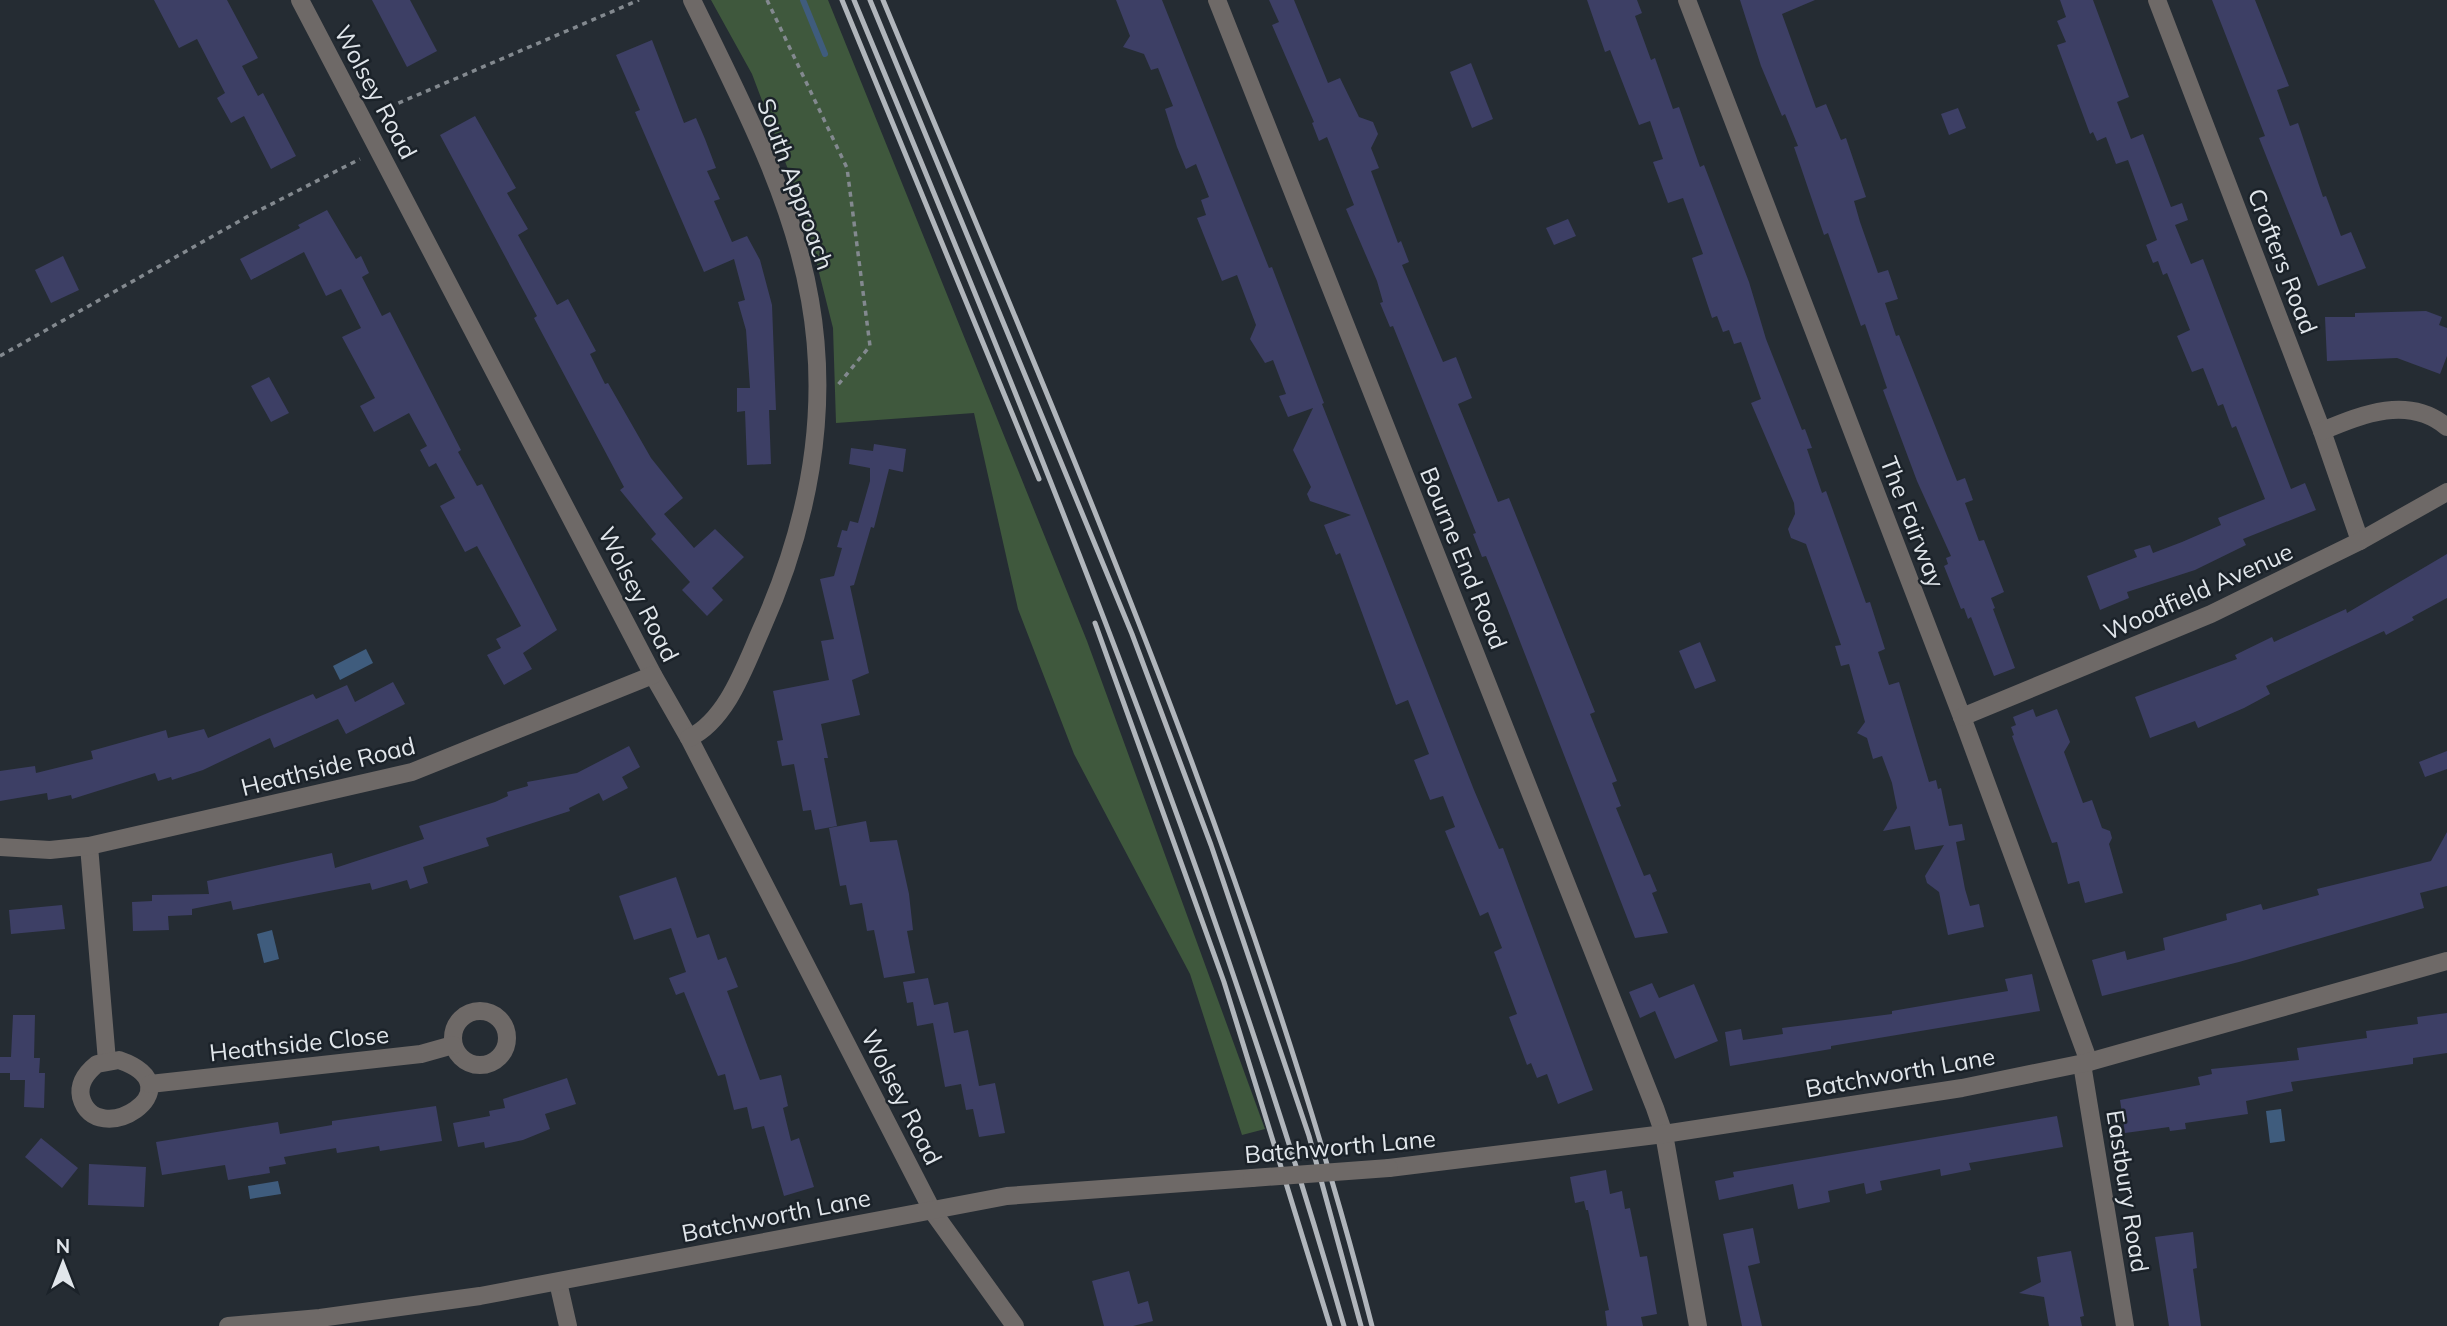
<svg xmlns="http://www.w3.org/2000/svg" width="2447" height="1326" font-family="Mulish,sans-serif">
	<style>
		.green { fill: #3f583d }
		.water { fill: #3f5c7d }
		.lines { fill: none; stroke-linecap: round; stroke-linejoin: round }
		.stream { stroke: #3f5c7d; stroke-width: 6 }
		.building { fill: #3d3f65 }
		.path { stroke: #83898f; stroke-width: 3.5; stroke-dasharray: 5 5; stroke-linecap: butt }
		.minor { stroke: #6e6967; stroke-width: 18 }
		.rail { stroke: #b0b5bb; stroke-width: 5 }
		.minor-bridge { stroke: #6e6967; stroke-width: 18 }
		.labels { text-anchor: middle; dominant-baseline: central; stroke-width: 5; stroke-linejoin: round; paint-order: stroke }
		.street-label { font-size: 24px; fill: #e1e6eb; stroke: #1b2229 }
	</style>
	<rect width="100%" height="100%" fill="#252c33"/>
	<path class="green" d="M711,0H828L1087,641L1265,1129L1242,1135L1190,974L1074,754L1018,609L974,413L836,423L833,328L803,209L752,74Z"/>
	<g class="water">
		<path d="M366,649L373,663L340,680L333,666Z"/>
		<path d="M272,930L279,959L264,963L257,934Z"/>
		<path d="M2281,1109L2285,1141L2270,1143L2266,1111Z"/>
		<path d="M278,1181L281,1194L250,1199L248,1186Z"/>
	</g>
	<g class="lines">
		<path class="stream" d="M803,0L825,54"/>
	</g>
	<g class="building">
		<path d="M154,0H227L258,58L242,66L258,96L263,93L296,156L271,169L244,116L231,123L217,98L225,93L197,39L179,48Z"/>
		<path d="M372,0H410L437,51L407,67Z"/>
		<path d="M1116,0H1162L1269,268L1272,267L1324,403L1322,404L1474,790L1499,849L1503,848L1593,1090L1558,1104L1547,1074L1537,1078L1531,1063L1527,1065L1509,1017L1517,1014L1494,952L1502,948L1488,912L1480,916L1445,831L1455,827L1443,796L1430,800L1414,760L1429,754L1408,700L1396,705L1340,553L1336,555L1324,525L1351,515L1310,501L1307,494L1311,487L1293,450L1313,408L1288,417L1279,396L1286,394L1273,360L1265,363L1250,339L1256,325L1237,275L1222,281L1197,218L1206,215L1201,200L1209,197L1196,164L1186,169L1177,147L1165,109L1173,106L1158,68L1151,70L1144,54L1123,47L1130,36Z"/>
		<path d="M1269,0H1294L1328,83L1340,78L1359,117L1373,122L1378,134L1371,148L1379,168L1371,171L1398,243L1401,241L1409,262L1402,265L1443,362L1456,357L1472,398L1458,404L1498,502L1509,498L1595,712L1590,714L1617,781L1612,783L1621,806L1616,808L1644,876L1650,874L1657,891L1652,893L1668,933L1635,938L1507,608L1486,556L1482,557L1473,534L1476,533L1393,326L1390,327L1380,303L1383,302L1377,281L1346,209L1354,205L1327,137L1319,141L1312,123L1314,122L1272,25L1279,22Z"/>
		<path d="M1587,0H1637L1642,13L1635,16L1651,60L1655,58L1673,109L1679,107L1700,167L1704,165L1749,282L1766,339L1802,430L1805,429L1812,448L1807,449L1822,493L1826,491L1866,603L1870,602L1885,649L1878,652L1889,685L1899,682L1929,782L1936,780L1938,789L1941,788L1949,826L1962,824L1965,840L1956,842L1965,889L1970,906L1979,904L1984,927L1948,935L1939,892L1927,883L1925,876L1944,845L1915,850L1910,826L1883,831L1897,808L1892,783L1882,756L1873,759L1867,738L1857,733L1865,722L1849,664L1841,666L1835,646L1841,645L1806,544L1791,538L1788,529L1795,514L1794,503L1751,403L1761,399L1741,342L1734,344L1729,330L1723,332L1717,316L1712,318L1692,258L1703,254L1683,198L1668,203L1653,162L1663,159L1650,121L1639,125L1610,50L1605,52Z"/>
		<path d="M1740,0H1815L1782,14L1816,108L1826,104L1841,140L1846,138L1866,197L1854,201L1860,222L1878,273L1888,270L1898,299L1885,303L1896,336L1899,335L1957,481L1965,478L1973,500L1965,503L1979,541L1984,540L2004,592L1991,598L1995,608L1993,609L2015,668L1994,676L1971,617L1968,619L1964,608L1961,609L1944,566L1948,564L1946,558L1951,556L1917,481L1883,390L1887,388L1865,324L1861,326L1828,233L1824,235L1794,147L1798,146L1785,114L1782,116L1761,66Z"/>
		<path d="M2060,0H2093L2129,97L2117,102L2131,139L2143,134L2171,207L2182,203L2188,220L2175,225L2191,264L2203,259L2291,489L2305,483L2316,510L2243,539L2246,545L2195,570L2127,592L2129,598L2100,610L2087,576L2137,557L2134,550L2150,545L2153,553L2182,542L2221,525L2218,518L2265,499L2236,426L2232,428L2223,404L2218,406L2203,368L2192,372L2177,336L2190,330L2167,273L2163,275L2158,261L2153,263L2146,245L2157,240L2128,160L2116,164L2106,137L2097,141L2093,132L2090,134L2057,45L2066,42L2057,21L2066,17Z"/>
		<path d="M2212,0H2255L2289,86L2277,90L2290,126L2298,123L2323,197L2326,196L2341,236L2351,232L2366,268L2318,286L2259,138L2265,136Z"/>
		<path d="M652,40L684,123L696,118L705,139L716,168L707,171L720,199L714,201L732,242L747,236L760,260L772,305L776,410H769L771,464L747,465L745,411L737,412V388H750L746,330L738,302L745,300L734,259L704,272L635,112L640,110L616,55Z"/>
		<path d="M1471,63L1493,119L1472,128L1450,72Z"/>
		<path d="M1958,108L1966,128L1949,135L1941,114Z"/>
		<path d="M475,116L516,188L507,193L528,229L518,235L557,305L568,299L596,351L590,354L605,384L608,383L651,458L683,498L664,514L694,548L715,529L744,557L712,588L723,600L707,616L682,590L690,582L651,539L656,534L620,490L624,487L534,318L537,316L440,135Z"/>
		<path d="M327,210L356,259L361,256L369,273L362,277L382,316L390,312L461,450L458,452L477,486L482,484L557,630L523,653L532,669L504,685L487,655L501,648L496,639L521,626L477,546L465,552L440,506L455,498L436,463L429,467L420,450L427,446L409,413L374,432L360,406L375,398L342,337L361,328L341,289L326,296L304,252L251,280L240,259L300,228L298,225Z"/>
		<path d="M1568,219L1576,236L1554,245L1546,228Z"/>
		<path d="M63,256L79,290L51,303L35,270Z"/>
		<path d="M2426,311L2442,317L2439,325L2447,328V356L2440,374L2397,358L2327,361L2325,317H2355V313Z"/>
		<path d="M269,377L289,413L271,422L251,386Z"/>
		<path d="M874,444L906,449L903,472L889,469L874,528L871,527L854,585L850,586L869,673L852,680L860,715L821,724L828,758H824L837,826L815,830L811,810L803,811L794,764L782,766L777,741L783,740L773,691L829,680L821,641L834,639L820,579L834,576L842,548L837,547L842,530L847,531L850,521L858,523L870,481V468L849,464L851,448L873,451Z"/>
		<path d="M2447,554V598L2412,617L2414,620L2386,635L2384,631L2266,686L2270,694L2244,708L2198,728L2195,721L2150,738L2135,697L2237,659L2235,655L2272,637L2274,642L2346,609L2347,613Z"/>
		<path d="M1700,642L1716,681L1695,689L1679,651Z"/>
		<path d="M393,682L405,704L346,734L338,719L274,748L270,738L203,770L172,780L171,777L158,781L155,773L72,799L71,795L48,800L47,793L0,801V771L35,766L36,773L93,759L91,751L166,730L168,738L204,729L208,738L313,694L316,699L347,685L355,702Z"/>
		<path d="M2033,709L2036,717L2057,709L2070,742L2064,752L2083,803L2092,800L2102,828L2110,831L2112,838L2109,844L2123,893L2085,903L2079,881L2068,884L2057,842L2052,843L2012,736L2014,735L2011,727L2016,725L2013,717Z"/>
		<path d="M629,746L640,767L622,777L628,788L603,801L599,793L569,808L570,811L486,838L489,846L423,867L428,883L410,889L407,880L372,890L370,883L233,910L231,901L192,909V915L168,916L169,930L133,931L132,902L152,901V895L209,894L207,881L332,853L335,868L424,839L419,826L495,802L508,796L507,792L528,786L527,782L577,773Z"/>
		<path d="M2447,751V769L2425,777L2419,762Z"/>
		<path d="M866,821L870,842L897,840L909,894L913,930L907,931L915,973L884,978L874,930L867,931L862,903L850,905L846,885L840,886L829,828Z"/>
		<path d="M2447,832V886L2420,893L2424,908L2239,962L2102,996L2092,960L2125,951L2127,960L2165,950L2163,938L2227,920L2226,914L2261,904L2263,910L2319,895L2317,889L2431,861Z"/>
		<path d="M676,877L697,938L709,934L718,960L726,957L738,987L727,991L760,1080L781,1075L788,1106L783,1108L791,1141L799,1138L814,1187L784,1196L764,1126L752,1129L747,1107L734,1110L725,1074L718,1076L684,992L676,995L669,978L686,972L671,928L634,940L619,896Z"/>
		<path d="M62,905L65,929L11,934L9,910Z"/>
		<path d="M2032,974L2040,1011L1831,1046V1049L1730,1066L1725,1032L1741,1029L1743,1040L1783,1034L1782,1028L1892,1014V1011L2008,991L2005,979Z"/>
		<path d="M928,978L934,1005L948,1002L954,1033L968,1030L979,1086L995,1083L1005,1133L979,1137L973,1109L966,1110L961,1084L945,1087L933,1023L917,1026L913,1002L907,1003L903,982Z"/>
		<path d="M1652,983L1659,998L1694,984L1718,1041L1675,1059L1655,1011L1640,1018L1629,992Z"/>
		<path d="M2447,1013V1053L2413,1058V1064L2291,1082L2293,1091L2246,1101L2248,1114L2185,1123L2186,1129L2170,1131L2169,1127L2125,1133L2120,1100L2200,1085L2198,1077L2212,1074L2211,1069L2299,1060L2297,1048L2367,1038L2366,1031L2418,1024L2417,1017Z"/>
		<path d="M13,1015H35L34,1058H40L39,1073H45L44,1108L24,1107L25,1080H10V1073H0V1057H11Z"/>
		<path d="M567,1078L576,1104L545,1114L550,1129L523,1140L485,1148L484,1142L458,1147L453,1123L490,1116L489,1111L505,1108L503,1099Z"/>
		<path d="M436,1106L442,1141L380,1151L379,1146L337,1153L336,1148L284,1157L286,1164L269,1167L270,1173L228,1180L225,1165L162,1175L156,1142L278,1122L280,1134L332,1125V1121Z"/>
		<path d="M2057,1116L2063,1147L1969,1163L1971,1170L1941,1176L1940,1169L1880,1181L1882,1190L1866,1194L1864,1183L1828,1191L1830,1202L1798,1209L1793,1184L1719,1200L1715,1181L1734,1177L1733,1172Z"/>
		<path d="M41,1138L78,1168L62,1188L25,1157Z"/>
		<path d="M89,1164L146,1167L144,1207L88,1205Z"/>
		<path d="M1606,1170L1610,1194L1622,1191L1625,1209L1630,1208L1640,1257L1647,1256L1657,1314L1641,1317L1643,1326H1607L1605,1311L1609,1310L1588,1210H1586L1584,1201L1575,1203L1570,1177Z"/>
		<path d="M1753,1228L1760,1263L1748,1266L1762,1326H1742L1723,1234Z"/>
		<path d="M2193,1232L2197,1268L2193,1269L2201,1326H2169L2155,1237Z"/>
		<path d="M2071,1251L2084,1316L2080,1317L2082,1326H2049L2044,1297L2019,1293L2041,1282L2037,1257Z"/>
		<path d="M1129,1271L1138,1304L1148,1301L1153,1321L1133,1326H1104L1092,1281Z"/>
	</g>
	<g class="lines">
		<g class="path">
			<path d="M767,0L847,168L870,346L837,386"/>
			<path d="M380,111L639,0"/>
			<path d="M0,356L252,214L360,159"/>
		</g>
		<g class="minor">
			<path d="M300,0L653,675L689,738L933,1212L1015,1326"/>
			<path d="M1217,0L1655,1108L1664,1134L1698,1326"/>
			<path d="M1687,0L1962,717L2089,1062"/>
			<path d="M2157,0L2322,431L2360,541"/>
			<path d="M2322,431C2363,414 2409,395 2447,427"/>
			<path d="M1962,717L2211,614L2360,541L2447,492"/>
			<path d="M689,738C727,720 745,666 761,630C808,526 830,413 810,300C792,195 738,95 692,0"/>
			<path d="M89,846L107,1061"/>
			<path d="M0,847L50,850L89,846L412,772L653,675"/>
			<circle cx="480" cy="1038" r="27"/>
			<path d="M119,1060C200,1088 95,1152 81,1097C78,1083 87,1072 97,1064Z"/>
			<path d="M2082,1064L2125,1326"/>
			<path d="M150,1084L421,1054L453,1045"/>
			<path d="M1389,1168L1664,1134L1962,1088L2089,1062L2447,961"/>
			<path d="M558,1282L568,1326"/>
			<path d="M228,1326L320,1318L480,1296L1007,1196L1252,1178"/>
		</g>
		<g class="rail">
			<path d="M842,0L1039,479"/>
			<path d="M854,0C1035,435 1214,872 1344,1326"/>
			<path d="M870,0L1132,634L1211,845L1309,1136L1361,1326"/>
			<path d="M883,0C1064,435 1254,869 1372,1326"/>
			<path d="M1095,623L1224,982L1330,1326"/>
		</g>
		<path class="minor-bridge" d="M1252,1178L1389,1168"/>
	</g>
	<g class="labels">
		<g class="street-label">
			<text transform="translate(376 92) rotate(62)">Wolsey Road</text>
			<text transform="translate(796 184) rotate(70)">South Approach</text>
			<text transform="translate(2283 261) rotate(69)">Crofters Road</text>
			<text transform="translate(1913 522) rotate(69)">The Fairway</text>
			<text transform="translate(1464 558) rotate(68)">Bourne End Road</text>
			<text transform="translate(2198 591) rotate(-24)">Woodfield Avenue</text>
			<text transform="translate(639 594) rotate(63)">Wolsey Road</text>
			<text transform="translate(328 766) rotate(-14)">Heathside Road</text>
			<text transform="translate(299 1043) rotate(-6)">Heathside Close</text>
			<text transform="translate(1900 1072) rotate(-10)">Batchworth Lane</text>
			<text transform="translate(902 1097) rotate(63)">Wolsey Road</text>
			<text transform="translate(1340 1146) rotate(-5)">Batchworth Lane</text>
			<text transform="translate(2128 1191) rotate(81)">Eastbury Road</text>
			<text transform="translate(776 1215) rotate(-11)">Batchworth Lane</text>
		</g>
	</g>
	<g transform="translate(63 1263)" stroke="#1b2229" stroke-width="5" paint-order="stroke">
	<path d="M0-5L12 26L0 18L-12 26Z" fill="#e1e6eb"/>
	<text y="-10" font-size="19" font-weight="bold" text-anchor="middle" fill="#e1e6eb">N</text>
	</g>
</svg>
